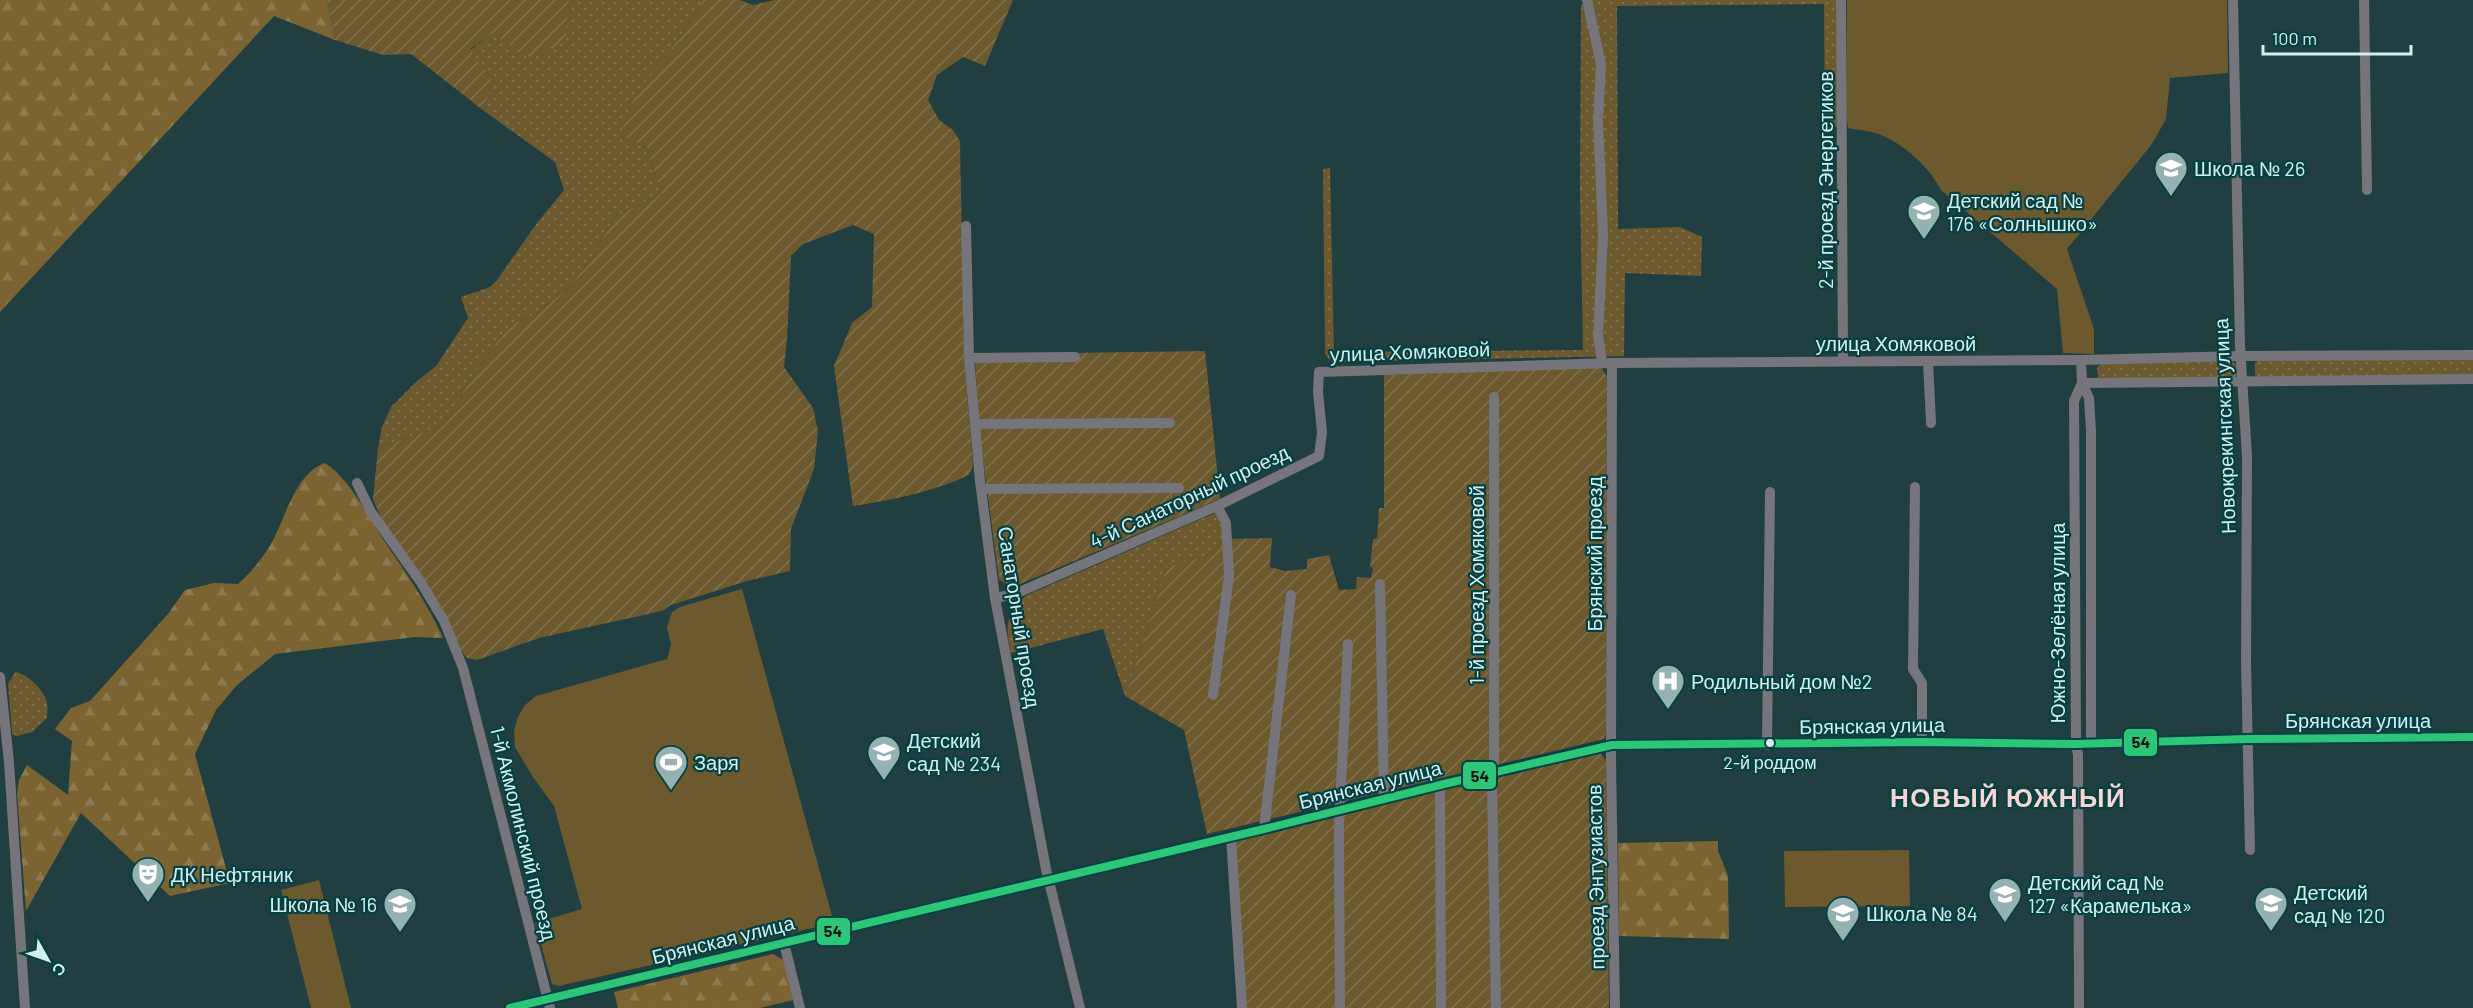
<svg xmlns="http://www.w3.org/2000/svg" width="2473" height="1008" font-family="Barlow,sans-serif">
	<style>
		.grass { fill: url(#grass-dots) }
		.forest { fill: url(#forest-firs) }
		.park { fill: #6c592e }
		.garden { fill: url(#garden-furrows) }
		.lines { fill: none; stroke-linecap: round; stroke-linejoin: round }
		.minor { stroke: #75757b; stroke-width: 10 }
		.bus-1-casing { stroke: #054043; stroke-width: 12 }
		.bus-1 { stroke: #2dc577; stroke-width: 8 }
		.bus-dot { fill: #d4eeef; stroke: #054043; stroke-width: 2 }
		.labels { text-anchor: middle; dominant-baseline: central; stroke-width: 4.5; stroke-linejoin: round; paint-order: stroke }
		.bus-label { font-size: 18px; fill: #d4eeef; stroke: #054043 }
		.poi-label { font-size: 20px; fill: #d4eeef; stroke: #054043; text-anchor: start }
		.street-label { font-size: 20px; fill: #d4eeef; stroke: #054043 }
		.district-label { font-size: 26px; font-weight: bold; letter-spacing: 1.5px; fill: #f8d4d3; stroke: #054043 }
		.line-badge { stroke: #054043; stroke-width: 2 }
		.pale-badge-label { font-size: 16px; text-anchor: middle; font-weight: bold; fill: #111 }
	</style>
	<defs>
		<pattern id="grass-dots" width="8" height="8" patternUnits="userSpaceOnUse" patternTransform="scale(1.5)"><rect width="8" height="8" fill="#6c592e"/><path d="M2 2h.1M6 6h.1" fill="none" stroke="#80714d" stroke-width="1.8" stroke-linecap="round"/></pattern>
		<pattern id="forest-firs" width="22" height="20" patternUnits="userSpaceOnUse" patternTransform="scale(1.5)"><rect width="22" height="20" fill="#7b6431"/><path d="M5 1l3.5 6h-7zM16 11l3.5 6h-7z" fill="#8d7a4f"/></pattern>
		<pattern id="garden-furrows" width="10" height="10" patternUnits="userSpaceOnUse" patternTransform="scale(1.5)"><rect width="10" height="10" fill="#6c592e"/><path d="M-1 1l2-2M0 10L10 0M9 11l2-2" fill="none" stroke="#80714d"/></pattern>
	</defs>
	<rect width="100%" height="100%" fill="#213f41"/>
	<g class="grass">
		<path d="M569,0H703L620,136L647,148L661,194L614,217L595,253L570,287L537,313L509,326L470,379L446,424L378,448L382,427L391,407L415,383L436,366L468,318L461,297L490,287L497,280L537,223L564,190L555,162L484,111L492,80L470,50L492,34L565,40Z"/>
		<path d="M1591,0H1836L1839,127L1825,126L1824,4L1617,6L1618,229L1680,227L1702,237L1701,276L1625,273L1624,356L1336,362L1329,359L1325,354L1323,169L1330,168L1334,352L1583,350L1580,190L1581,5Z"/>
		<path d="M2259,360H2473V376L2259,377L2255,375V363Z"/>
		<path d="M2232,361L2238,367L2237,375L2232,379L2098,378L2097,367L2104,362Z"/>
		<path d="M1224,509V539L1211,554L1167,567L1125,696L1103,629L1011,653C1005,625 1005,618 1025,596Z"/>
		<path d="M15,672C27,673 45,691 47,703C48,707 47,713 47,718L32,732L17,736L12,734L8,684Z"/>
	</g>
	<g class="forest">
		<path d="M0,0H327L335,40L274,16L0,312Z"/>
		<path d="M325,463C350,480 365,511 381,536C403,569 427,602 443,638L415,637L275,654L237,685L216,710L195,754L230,883L170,896L81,813L26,911L17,794L19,780L27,765L68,795L72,741L55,729L71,708L90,701L168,614L185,590L214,583L238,584C251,572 262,559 271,544C285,519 296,472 325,463Z"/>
		<path d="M1718,841V851L1728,876L1729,939L1619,936L1618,843Z"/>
		<path d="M773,954L785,961L793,1000L760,1008H618L614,992Z"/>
	</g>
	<g class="park">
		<path d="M1847,0H2227L2228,73L2170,78L2166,119L2152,144L2067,249L2094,329V354L2063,353L2057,289L1941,190C1929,167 1905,145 1881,135C1872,131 1859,130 1848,128L1846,112Z"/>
		<path d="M742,589L834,923L559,986L552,984L535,923L582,909L554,806L533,777L515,747L514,730L518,717L525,705L536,696L667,659L671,645L667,627L672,612L680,607Z"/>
		<path d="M1909,850L1910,906L1785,907L1784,851Z"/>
		<path d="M319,880L351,1008H311L281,890Z"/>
	</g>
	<g class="garden">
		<path d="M327,0H569L566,40L533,59L492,34L470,49L492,80L484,111L411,54L383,55L335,40Z"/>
		<path d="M703,0H740L753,5L774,0H1013L985,66L963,57L937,75L928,100L939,120L953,130L960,141L964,355L973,465L969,475C932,492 893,500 853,506L834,366L852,323L872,307L874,234L853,225L803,244L791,256L787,339L784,367L813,408L818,431L814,469L791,529L790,571L747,581L671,605L662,611L539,638L477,660L467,658L459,648L381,518L373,499L378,448L446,424L470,379L509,326L537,313L570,287L595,253L614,217L661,194L647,148L620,136L635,95L680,38Z"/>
		<path d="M1205,351L1220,499L1013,587L999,580L979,429L975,361L989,354Z"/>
		<path d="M1601,367L1607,377L1606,733L1604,739L1207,834L1184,730L1125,696L1167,567L1211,554L1224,539L1272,538L1270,567L1285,571L1307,569V559L1329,555L1339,590L1356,589L1357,577L1371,578L1373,568L1370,567L1373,539L1377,538L1379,508H1384V375Z"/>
		<path d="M1600,752L1606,761L1609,1008H1246L1234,841Z"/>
	</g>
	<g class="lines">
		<g class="minor">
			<path d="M1587,0L1601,64L1598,121L1603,236L1598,335L1602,363"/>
			<path d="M1841,0L1843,361"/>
			<path d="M2233,0L2240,346L2247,456L2246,661L2250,850"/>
			<path d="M2364,0L2367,190"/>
			<path d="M966,226L969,358L980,481L995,598L1046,869L1080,1008"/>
			<path d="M969,358L1075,357"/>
			<path d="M1928,361L1931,423"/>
			<path d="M1612,363L1611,759L1615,1008"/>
			<path d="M1494,397V761L1492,789L1496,1008"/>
			<path d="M975,424L1170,423"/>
			<path d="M357,483L371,512L420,581L444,621L463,668L550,1008"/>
			<path d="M1915,487L1913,669L1922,683V742"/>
			<path d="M982,489L1179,488"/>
			<path d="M1380,584L1384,800"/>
			<path d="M995,598L1015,594L1217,506L1319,456L1322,432L1318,392L1319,372L1612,363L2081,360L2241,356L2473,355"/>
			<path d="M0,677L9,762L25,1008"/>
			<path d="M1213,695L1229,576L1226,523L1217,506"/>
			<path d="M2091,743V431L2089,398L2082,383L2473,379"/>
			<path d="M1767,745L1770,492"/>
			<path d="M1440,785L1441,1008"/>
			<path d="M1264,829L1291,595"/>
			<path d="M1231,837L1242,1008"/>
			<path d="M784,943L800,1008"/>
			<path d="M510,1008L1264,829L1440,785L1612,745L1922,742L2076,744L2248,739L2473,737"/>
			<path d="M1340,1008L1339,826L1348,644"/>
			<path d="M2079,1008L2078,755L2076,744L2074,401L2082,383L2081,360"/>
		</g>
		<defs>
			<path id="bus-1" d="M510,1008L1264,829L1440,785L1612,745L1922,742L2076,744L2248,739L2473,737"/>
		</defs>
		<use href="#bus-1" class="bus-1-casing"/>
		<use href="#bus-1" class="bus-1"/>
	</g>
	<defs>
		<symbol id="school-pin" viewBox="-11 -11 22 30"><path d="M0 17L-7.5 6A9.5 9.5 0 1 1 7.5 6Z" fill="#95b1b2" stroke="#054043"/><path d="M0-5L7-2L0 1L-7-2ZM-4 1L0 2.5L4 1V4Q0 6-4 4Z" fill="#fff"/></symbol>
		<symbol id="hospital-pin" viewBox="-11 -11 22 30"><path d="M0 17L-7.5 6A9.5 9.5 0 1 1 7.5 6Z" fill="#95b1b2" stroke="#054043"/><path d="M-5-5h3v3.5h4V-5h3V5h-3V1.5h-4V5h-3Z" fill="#fff"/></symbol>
		<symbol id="stadium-pin" viewBox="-11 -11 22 30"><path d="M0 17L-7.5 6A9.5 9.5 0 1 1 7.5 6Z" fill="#95b1b2" stroke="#054043"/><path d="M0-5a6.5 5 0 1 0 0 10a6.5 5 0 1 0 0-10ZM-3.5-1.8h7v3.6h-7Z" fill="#fff"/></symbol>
		<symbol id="theatre-pin" viewBox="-11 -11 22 30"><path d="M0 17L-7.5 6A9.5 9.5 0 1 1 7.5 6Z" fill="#95b1b2" stroke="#054043"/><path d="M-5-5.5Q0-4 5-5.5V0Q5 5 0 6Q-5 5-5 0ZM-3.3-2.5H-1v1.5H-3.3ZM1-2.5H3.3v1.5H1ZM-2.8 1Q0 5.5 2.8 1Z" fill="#fff"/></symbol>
	</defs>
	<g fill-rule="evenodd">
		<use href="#school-pin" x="2152" y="149" width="38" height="52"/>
		<use href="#school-pin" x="1905" y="192" width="38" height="52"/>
		<use href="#hospital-pin" x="1649" y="662" width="38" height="52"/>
		<use href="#school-pin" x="865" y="733" width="38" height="52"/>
		<use href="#stadium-pin" x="652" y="743" width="38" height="52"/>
		<use href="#theatre-pin" x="129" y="855" width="38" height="52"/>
		<use href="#school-pin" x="1986" y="875" width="38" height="52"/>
		<use href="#school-pin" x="2252" y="884" width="38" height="52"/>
		<use href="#school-pin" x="381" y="885" width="38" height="52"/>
		<use href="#school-pin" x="1824" y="894" width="38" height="52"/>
	</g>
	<circle class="bus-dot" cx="1770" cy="743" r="5"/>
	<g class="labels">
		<g class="bus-label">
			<text x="1770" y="762">2-й роддом</text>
		</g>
		<g class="poi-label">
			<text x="2194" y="168">Школа № 26</text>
			<text x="1947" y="200">Детский сад №<tspan x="1947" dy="23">176 «Солнышко»</tspan></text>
			<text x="1691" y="681">Родильный дом №2</text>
			<text x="907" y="740">Детский<tspan x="907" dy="23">сад № 234</tspan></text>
			<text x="694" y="762">Заря</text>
			<text x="171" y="874">ДК Нефтяник</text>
			<text x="2028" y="882">Детский сад №<tspan x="2028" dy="23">127 «Карамелька»</tspan></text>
			<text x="2294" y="892">Детский<tspan x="2294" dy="23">сад № 120</tspan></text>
			<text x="377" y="904" text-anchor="end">Школа № 16</text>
			<text x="1866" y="913">Школа № 84</text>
		</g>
		<g class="street-label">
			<text transform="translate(1825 180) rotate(-90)">2-й проезд Энергетиков</text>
			<text x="1896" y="343">улица Хомяковой</text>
			<text transform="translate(1410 351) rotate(-2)">улица Хомяковой</text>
			<text transform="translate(2224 426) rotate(-92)">Новокрекингская улица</text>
			<text transform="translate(1189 496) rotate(-25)">4-й Санаторный проезд</text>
			<text transform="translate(1594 554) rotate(-90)">Брянский проезд</text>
			<text transform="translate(1476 585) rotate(-90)">1-й проезд Хомяковой</text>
			<text transform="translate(1020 617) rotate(81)">Санаторный проезд</text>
			<text transform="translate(2057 623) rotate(-90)">Южно-Зелёная улица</text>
			<text x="2358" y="720">Брянская улица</text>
			<text transform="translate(1872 725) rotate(-1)">Брянская улица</text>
			<text transform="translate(1370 784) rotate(-14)">Брянская улица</text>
			<text transform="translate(524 833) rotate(76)">1-й Акмолинский проезд</text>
			<text transform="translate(1595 877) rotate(-91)">проезд Энтузиастов</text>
			<text transform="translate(723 939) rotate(-14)">Брянская улица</text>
		</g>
		<g class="district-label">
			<text x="2008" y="796">НОВЫЙ ЮЖНЫЙ</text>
		</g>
	</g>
	<g class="line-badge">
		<rect x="2123" y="728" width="35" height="29" rx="6" fill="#2dc577"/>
		<rect x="1462" y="761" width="35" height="29" rx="6" fill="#2dc577"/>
		<rect x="816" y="917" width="35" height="29" rx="6" fill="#2dc577"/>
	</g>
	<g class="pale-badge-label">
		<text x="2141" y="748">54</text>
		<text x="1480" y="782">54</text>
		<text x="833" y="937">54</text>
	</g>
	<g transform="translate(48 960) rotate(130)" stroke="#054043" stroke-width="4.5" paint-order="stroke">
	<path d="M0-4.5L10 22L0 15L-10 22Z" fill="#d4eeef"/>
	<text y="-9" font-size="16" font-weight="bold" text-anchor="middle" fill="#d4eeef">С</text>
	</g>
	<path d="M2263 45v9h148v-9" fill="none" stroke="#d4eeef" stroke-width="3"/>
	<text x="2272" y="45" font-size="18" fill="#d4eeef" stroke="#054043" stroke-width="4.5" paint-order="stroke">100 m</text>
</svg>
